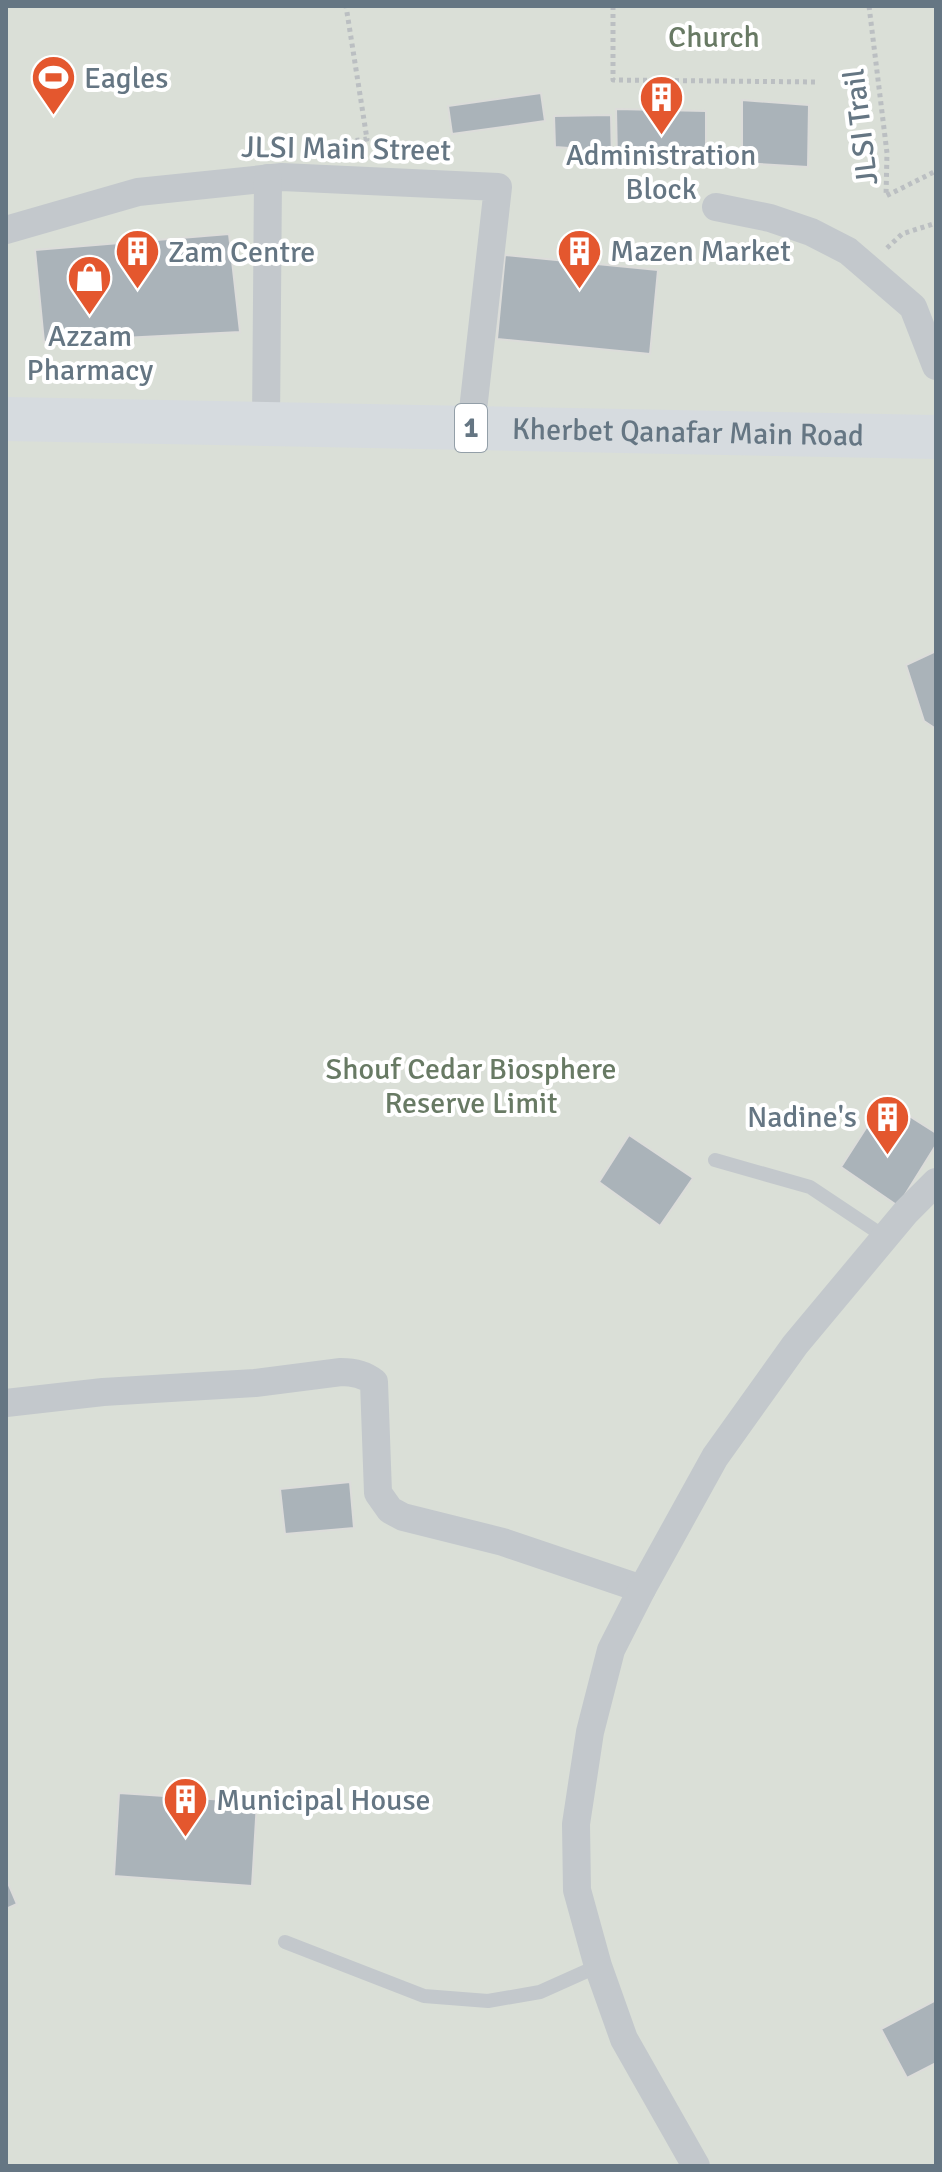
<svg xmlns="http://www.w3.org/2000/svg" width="942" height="2172" font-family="Signika,sans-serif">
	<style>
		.green { fill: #dadfd7 }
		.building { fill: #aab3b9; stroke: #dcdcda; stroke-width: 2 }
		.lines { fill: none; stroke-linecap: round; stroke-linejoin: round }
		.path { stroke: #bbbfc2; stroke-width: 5; stroke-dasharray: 4 4; stroke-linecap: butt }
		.lane { stroke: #c3c8cc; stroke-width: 14 }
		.street { stroke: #c3c8cc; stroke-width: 28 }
		.primary { stroke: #d6dbdf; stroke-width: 44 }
		.labels { text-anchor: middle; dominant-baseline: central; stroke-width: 8; stroke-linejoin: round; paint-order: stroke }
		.shield { fill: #fff; stroke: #939fa8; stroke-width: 2 }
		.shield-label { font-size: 28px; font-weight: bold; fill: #657683 }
		.park-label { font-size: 30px; fill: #687a64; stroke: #fff }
		.poi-label { font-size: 30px; fill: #657683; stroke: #fff; text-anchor: start }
		.street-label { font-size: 30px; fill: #657683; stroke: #fff }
	</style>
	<rect width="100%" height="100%" fill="#fafaf8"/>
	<rect class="green" x="6" y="6" width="930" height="2160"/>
	<g class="building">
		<path d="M541,93L545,121L452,134L448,106Z"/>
		<path d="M742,100L809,105L808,167L742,163Z"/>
		<path d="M616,109L706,111V164L617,160Z"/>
		<path d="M611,115L612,162H587V156L568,157V148L555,147L554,116Z"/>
		<path d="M229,234L240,332L44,342L35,250Z"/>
		<path d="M505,255L658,270L650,354L497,339Z"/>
		<path d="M936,651V729L924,721L906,665Z"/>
		<path d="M884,1100L936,1133V1145L898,1206L841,1167Z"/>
		<path d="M629,1135L693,1178L660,1226L599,1182Z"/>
		<path d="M350,1482L354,1528L285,1534L280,1489Z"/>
		<path d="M119,1793L257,1802L252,1886L114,1876Z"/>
		<path d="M8,1883L17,1904L6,1909V1884Z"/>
		<path d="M936,2000V2067L934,2064L907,2078L881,2029Z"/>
	</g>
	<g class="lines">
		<g class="path">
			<path d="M613,6V80L819,82"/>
			<path d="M869,6L887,153L886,196L936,171"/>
			<path d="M316,146L367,139L346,6"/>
			<path d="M887,248L902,234L936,223"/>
		</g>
		<g class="lane">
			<path d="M715,1160L810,1187L885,1237"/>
			<path d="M285,1942L424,1996L488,2001L540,1992L598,1966"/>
		</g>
		<g class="street">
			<path d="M716,207L770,218L811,232L848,251L913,307L936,366"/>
			<path d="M6,230L138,192L282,177L498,187L471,428"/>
			<path d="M266,424L268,178"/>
			<path d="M6,1403L103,1392L255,1383L341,1372C354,1372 364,1374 374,1382L378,1493L390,1510L403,1517L503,1542L642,1589"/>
			<path d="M696,2166L624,2039L598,1966L577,1890L576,1824L590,1732L611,1650L642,1589L715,1457L795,1345L906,1212L936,1182"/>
		</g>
		<path class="primary" id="s1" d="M6,419L936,437"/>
	</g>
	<defs>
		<symbol id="stadium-pin" viewBox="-11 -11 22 30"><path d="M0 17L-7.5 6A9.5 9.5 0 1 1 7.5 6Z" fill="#e4572e" stroke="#fff"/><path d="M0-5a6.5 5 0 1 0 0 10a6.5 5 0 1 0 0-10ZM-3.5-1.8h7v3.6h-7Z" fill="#fff"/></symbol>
		<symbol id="building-pin" viewBox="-11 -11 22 30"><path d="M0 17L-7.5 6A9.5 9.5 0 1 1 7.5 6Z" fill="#e4572e" stroke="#fff"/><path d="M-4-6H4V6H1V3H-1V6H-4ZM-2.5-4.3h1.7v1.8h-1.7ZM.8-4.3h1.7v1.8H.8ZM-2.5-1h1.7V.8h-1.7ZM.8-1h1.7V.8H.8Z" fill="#fff"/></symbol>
		<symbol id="shop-pin" viewBox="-11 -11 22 30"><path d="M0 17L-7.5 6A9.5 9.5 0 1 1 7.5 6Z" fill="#e4572e" stroke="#fff"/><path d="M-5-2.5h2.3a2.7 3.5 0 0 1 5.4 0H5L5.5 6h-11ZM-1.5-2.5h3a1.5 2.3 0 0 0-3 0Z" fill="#fff"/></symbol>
	</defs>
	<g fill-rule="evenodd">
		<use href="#stadium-pin" x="28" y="52" width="51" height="69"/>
		<use href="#building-pin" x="636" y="72" width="51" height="69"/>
		<use href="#building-pin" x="554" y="226" width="51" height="69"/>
		<use href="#building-pin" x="112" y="226" width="51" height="69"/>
		<use href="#shop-pin" x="64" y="252" width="51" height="69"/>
		<use href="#building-pin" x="862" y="1092" width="51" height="69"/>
		<use href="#building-pin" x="160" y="1774" width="51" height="69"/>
	</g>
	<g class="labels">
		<rect class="shield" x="455" y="404" width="32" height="48" rx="6"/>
		<g class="shield-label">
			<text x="471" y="428">1</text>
		</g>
		<g class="park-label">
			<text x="714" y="37">Church</text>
			<text x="471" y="1069">Shouf Cedar Biosphere<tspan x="471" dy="34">Reserve Limit</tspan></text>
		</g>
		<g class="poi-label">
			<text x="84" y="78">Eagles</text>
			<text x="661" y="155" text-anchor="middle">Administration<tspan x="661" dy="34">Block</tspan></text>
			<text x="610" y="251">Mazen Market</text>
			<text x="168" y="252">Zam Centre</text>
			<text x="90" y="336" text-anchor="middle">Azzam<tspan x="90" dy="34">Pharmacy</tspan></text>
			<text x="857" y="1117" text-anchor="end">Nadine's</text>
			<text x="216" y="1800">Municipal House</text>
		</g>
		<g class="street-label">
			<text transform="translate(861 127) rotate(-97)">JLSI Trail</text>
			<text transform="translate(346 149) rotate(1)">JLSI Main Street</text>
			<text stroke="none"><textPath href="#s1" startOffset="682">Kherbet Qanafar Main Road</textPath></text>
		</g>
	</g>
	<rect width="942" height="2172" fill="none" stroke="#657683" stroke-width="16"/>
</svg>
